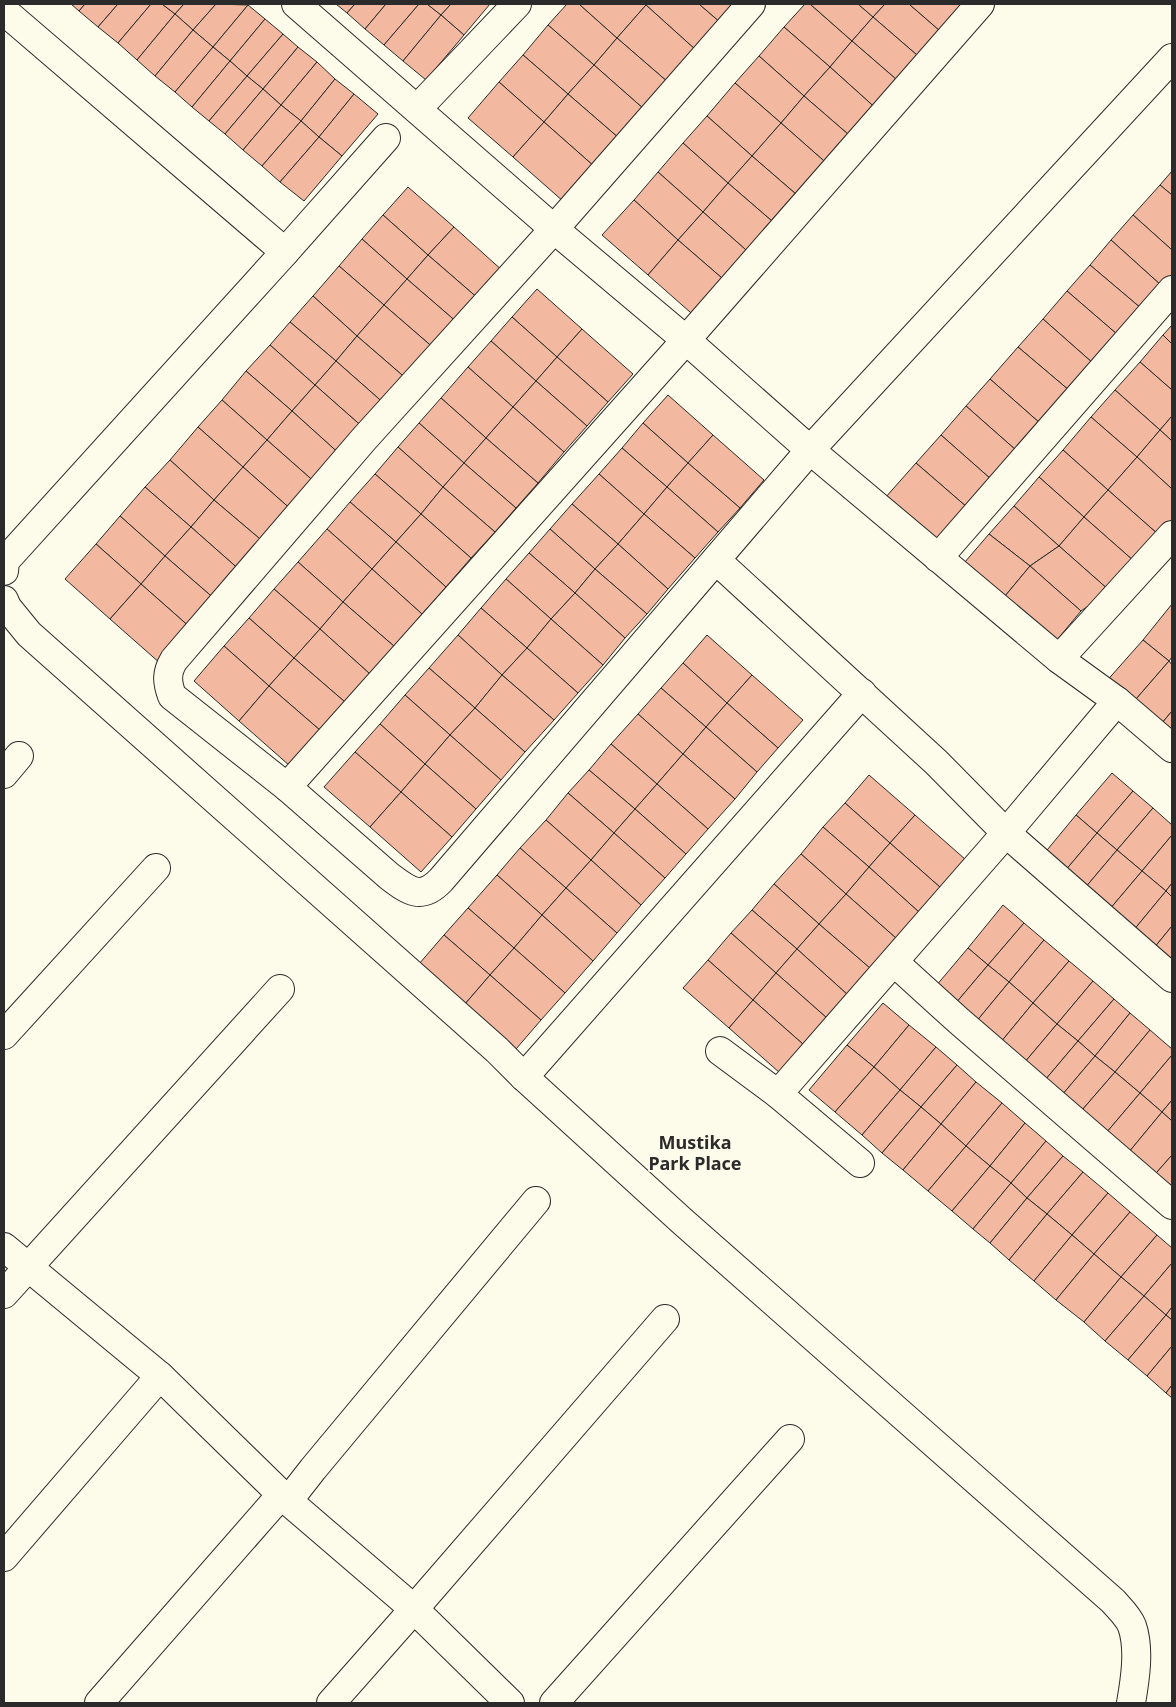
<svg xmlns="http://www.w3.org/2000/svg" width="1176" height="1707" font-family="'Noto Sans',sans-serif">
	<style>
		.building { fill: #f2b8a0; stroke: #2b2b2b }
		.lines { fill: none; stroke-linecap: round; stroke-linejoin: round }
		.minor-casing { stroke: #2b2b2b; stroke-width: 30 }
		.minor { stroke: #fdfbea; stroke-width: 28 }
		.labels { text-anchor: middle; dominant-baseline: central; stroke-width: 4; stroke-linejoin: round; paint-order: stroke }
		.quarter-label { font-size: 18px; font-weight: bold; fill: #2b2b2b; stroke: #fdfbea }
	</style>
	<rect width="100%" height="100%" fill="#fdfbea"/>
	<g class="building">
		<path d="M71,4H85L79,11Z"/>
		<path d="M85,4H118L98,27L79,11Z"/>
		<path d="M118,4H151L118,43L98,27Z"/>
		<path d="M151,4H162L175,14L137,60L118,43Z"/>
		<path d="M162,4H184L175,14Z"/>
		<path d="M184,4H216L193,30L175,14Z"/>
		<path d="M216,4L248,5L213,47L193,30Z"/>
		<path d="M336,4H355L347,13Z"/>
		<path d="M355,4H386L365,29L347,13Z"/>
		<path d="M386,4H419L384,45L365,29Z"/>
		<path d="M419,4H427L441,15L403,61L384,45Z"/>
		<path d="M427,4H451L441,15Z"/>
		<path d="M451,4H490L464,35L441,15Z"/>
		<path d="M567,4H579L617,38L594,65L548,25Z"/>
		<path d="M579,4H644L646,5L617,38Z"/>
		<path d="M647,4H699L721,23L697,51L646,5Z"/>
		<path d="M699,4H738L721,23Z"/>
		<path d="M805,4H810L852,41L830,67L784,27Z"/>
		<path d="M810,4H858L873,17L852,41Z"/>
		<path d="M858,4H885L873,17Z"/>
		<path d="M885,4H909L947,37L925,62L873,17Z"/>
		<path d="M909,4H970L947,37Z"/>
		<path d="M248,5L265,19L230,61L213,47Z"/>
		<path d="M646,5L697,51L669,83L617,38Z"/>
		<path d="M175,14L193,30L155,76L137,60Z"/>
		<path d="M441,15L464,35L426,80L403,61Z"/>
		<path d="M873,17L925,62L904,86L852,41Z"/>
		<path d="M265,19L283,34L247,76L230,61Z"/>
		<path d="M548,25L594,65L568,94L523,55Z"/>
		<path d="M784,27L830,67L804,96L759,56Z"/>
		<path d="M193,30L213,47L175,92L155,76Z"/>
		<path d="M283,34L298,47L263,89L247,76Z"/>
		<path d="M617,38L669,83L645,110L594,65Z"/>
		<path d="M852,41L904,86L880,112L830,67Z"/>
		<path d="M213,47L230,61L192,107L175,92Z"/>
		<path d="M298,47L317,62L281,105L263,89Z"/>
		<path d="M523,55L568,94L544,122L499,82Z"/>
		<path d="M759,56L804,96L781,123L735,83Z"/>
		<path d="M230,61L247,76L209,121L192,107Z"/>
		<path d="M317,62L335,79L301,121L281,105Z"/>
		<path d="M594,65L645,110L620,139L568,94Z"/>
		<path d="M830,67L880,112L856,141L804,96Z"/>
		<path d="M247,76L263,89L225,134L209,121Z"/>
		<path d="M335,79L354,94L319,137L301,121Z"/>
		<path d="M499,82L544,122L513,157L468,118Z"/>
		<path d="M735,83L781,123L752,156L707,116Z"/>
		<path d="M263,89L281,105L243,150L225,134Z"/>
		<path d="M354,94L378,114L342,156L319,137Z"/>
		<path d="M568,94L620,139L595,167L544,122Z"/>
		<path d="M804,96L856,141L832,168L781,123Z"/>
		<path d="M281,105L301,121L262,166L243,150Z"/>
		<path d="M707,116L752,156L728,183L683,143Z"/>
		<path d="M301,121L319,137L280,182L262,166Z"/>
		<path d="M544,122L595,167L564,202L513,157Z"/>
		<path d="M781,123L832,168L804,201L752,156Z"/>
		<path d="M319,137L342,156L304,201L280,182Z"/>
		<path d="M683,143L728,183L703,212L658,172Z"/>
		<path d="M752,156L804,201L780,228L728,183Z"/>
		<path d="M1172,171V195L1160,185Z"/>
		<path d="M658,172L703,212L678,240L634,200Z"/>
		<path d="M728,183L780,228L754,257L703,212Z"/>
		<path d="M1160,185L1172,195V250L1133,215Z"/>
		<path d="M408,187L454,227L428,255L383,215Z"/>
		<path d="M634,200L678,240L648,275L602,235Z"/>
		<path d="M703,212L754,257L730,285L678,240Z"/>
		<path d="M383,215L428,255L407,279L362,239Z"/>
		<path d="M1133,215L1172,250V274L1162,286L1111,240Z"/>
		<path d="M454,227L504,272L480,300L428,255Z"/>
		<path d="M362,239L407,279L384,305L339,266Z"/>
		<path d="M678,240L730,285L699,320L648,275Z"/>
		<path d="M1111,240L1162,286L1142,309L1090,265Z"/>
		<path d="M428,255L480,300L459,324L407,279Z"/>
		<path d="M1090,265L1142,309L1118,335L1067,291Z"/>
		<path d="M339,266L384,305L357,336L313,296Z"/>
		<path d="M407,279L459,324L436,350L384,305Z"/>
		<path d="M537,289L582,329L557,357L512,317Z"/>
		<path d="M1067,291L1118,335L1094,364L1043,319Z"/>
		<path d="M313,296L357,336L336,361L290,322Z"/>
		<path d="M384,305L436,350L409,381L357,336Z"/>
		<path d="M512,317L557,357L536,381L491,341Z"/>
		<path d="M1043,319L1094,364L1070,391L1018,347Z"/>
		<path d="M290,322L336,361L315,385L270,345Z"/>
		<path d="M1172,325V344L1163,335Z"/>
		<path d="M582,329L633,374L608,402L557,357Z"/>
		<path d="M1163,335L1172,344V390L1140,362Z"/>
		<path d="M357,336L409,381L387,406L336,361Z"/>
		<path d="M491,341L536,381L513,407L468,367Z"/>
		<path d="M270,345L315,385L292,411L246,371Z"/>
		<path d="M1018,347L1070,391L1041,424L990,379Z"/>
		<path d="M557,357L608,402L587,426L536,381Z"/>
		<path d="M336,361L387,406L366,430L315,385Z"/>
		<path d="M1140,362L1172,390V416L1160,430L1115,390Z"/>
		<path d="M468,367L513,407L486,438L441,398Z"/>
		<path d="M246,371L292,411L267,440L222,400Z"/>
		<path d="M990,379L1041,424L1017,451L966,406Z"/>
		<path d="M536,381L587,426L564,452L513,407Z"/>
		<path d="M315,385L366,430L343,457L292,411Z"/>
		<path d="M1115,390L1160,430L1137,457L1091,417Z"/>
		<path d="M668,395L713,435L688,463L643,423Z"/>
		<path d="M441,398L486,438L464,463L419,423Z"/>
		<path d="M222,400L267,440L243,467L198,427Z"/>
		<path d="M966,406L1017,451L992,480L941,435Z"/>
		<path d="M513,407L564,452L538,483L486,438Z"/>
		<path d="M292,411L343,457L318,485L267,440Z"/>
		<path d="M1172,416V441L1160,430Z"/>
		<path d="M1091,417L1137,457L1108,490L1063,450Z"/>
		<path d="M419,423L464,463L443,487L398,447Z"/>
		<path d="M643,423L688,463L667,487L622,448Z"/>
		<path d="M198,427L243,467L214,500L170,460Z"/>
		<path d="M1160,430L1172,441V489L1137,457Z"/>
		<path d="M713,435L764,480L740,508L688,463Z"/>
		<path d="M941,435L992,480L968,508L916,463Z"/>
		<path d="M486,438L538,483L516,508L464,463Z"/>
		<path d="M267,440L318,485L294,512L243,467Z"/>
		<path d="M398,447L443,487L421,514L375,474Z"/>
		<path d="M622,448L667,487L644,514L599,474Z"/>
		<path d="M1063,450L1108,490L1084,517L1039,477Z"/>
		<path d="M1137,457L1172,489V520L1159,535L1108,490Z"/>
		<path d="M170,460L214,500L191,527L145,487Z"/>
		<path d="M464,463L516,508L495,532L443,487Z"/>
		<path d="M688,463L740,508L718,532L667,487Z"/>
		<path d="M916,463L968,508L936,543L885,498Z"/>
		<path d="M243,467L294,512L266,544L214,500Z"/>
		<path d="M375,474L421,514L396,542L350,502Z"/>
		<path d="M599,474L644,514L618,544L572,504Z"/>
		<path d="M1039,477L1084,517L1059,546L1014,506Z"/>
		<path d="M145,487L191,527L165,556L120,516Z"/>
		<path d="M443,487L495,532L471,558L421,514Z"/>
		<path d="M667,487L718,532L695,558L644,514Z"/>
		<path d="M1108,490L1159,535L1135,562L1084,517Z"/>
		<path d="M214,500L266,544L242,572L191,527Z"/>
		<path d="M350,502L396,542L372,569L327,529Z"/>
		<path d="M572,504L618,544L595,569L550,529Z"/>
		<path d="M1014,506L1059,546L1030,566L989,534Z"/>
		<path d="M421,514L471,558L446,587L396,542Z"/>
		<path d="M644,514L695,558L668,589L618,544Z"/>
		<path d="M120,516L165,556L141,584L96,544Z"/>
		<path d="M1084,517L1135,562L1110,591L1059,546Z"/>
		<path d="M191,527L242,572L217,601L165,556Z"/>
		<path d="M327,529L372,569L343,602L298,562Z"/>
		<path d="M550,529L595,569L575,593L529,553Z"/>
		<path d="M989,534L1030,566L1000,602L958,570Z"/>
		<path d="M396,542L446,587L422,614L372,569Z"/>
		<path d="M96,544L141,584L110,619L65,579Z"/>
		<path d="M618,544L668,589L647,614L595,569Z"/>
		<path d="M1059,546L1110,591L1081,611L1030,566Z"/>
		<path d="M529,553L575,593L551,619L506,579Z"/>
		<path d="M165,556L217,601L192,629L141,584Z"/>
		<path d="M298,562L343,602L320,629L274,589Z"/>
		<path d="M1030,566L1081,611L1051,647L1000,602Z"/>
		<path d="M372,569L422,614L395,647L343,602Z"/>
		<path d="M595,569L647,614L625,638L575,593Z"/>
		<path d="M506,579L551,619L527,648L481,608Z"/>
		<path d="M141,584L192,629L161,664L110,619Z"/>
		<path d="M274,589L320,629L294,658L249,618Z"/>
		<path d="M575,593L625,638L603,665L551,619Z"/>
		<path d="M343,602L395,647L370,674L320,629Z"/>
		<path d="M1172,604V657L1169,661L1143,640Z"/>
		<path d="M481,608L527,648L502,675L458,635Z"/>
		<path d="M249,618L294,658L269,686L224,646Z"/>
		<path d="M551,619L603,665L578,693L527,648Z"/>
		<path d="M320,629L370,674L345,702L294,658Z"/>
		<path d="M458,635L502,675L475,708L429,668Z"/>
		<path d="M707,635L752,675L727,703L683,663Z"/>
		<path d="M1143,640L1169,661L1130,706L1104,684Z"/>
		<path d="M224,646L269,686L239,721L194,681Z"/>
		<path d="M527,648L578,693L554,720L502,675Z"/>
		<path d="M294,658L345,702L321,731L269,686Z"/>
		<path d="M1169,661L1172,665V711L1157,729L1130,706Z"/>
		<path d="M683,663L727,703L706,727L661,688Z"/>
		<path d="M429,668L475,708L450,735L405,695Z"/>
		<path d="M502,675L554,720L525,752L475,708Z"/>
		<path d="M752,675L803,720L778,748L727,703Z"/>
		<path d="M269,686L321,731L290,766L239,721Z"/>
		<path d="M661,688L706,727L683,754L638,714Z"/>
		<path d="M405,695L450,735L425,764L380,724Z"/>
		<path d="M727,703L778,748L757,772L706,727Z"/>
		<path d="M475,708L525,752L501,780L450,735Z"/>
		<path d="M1172,711V742L1157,729Z"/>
		<path d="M638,714L683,754L657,784L611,744Z"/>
		<path d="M380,724L425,764L401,792L355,752Z"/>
		<path d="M706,727L757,772L735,799L683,754Z"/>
		<path d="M450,735L501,780L476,809L425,764Z"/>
		<path d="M611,744L657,784L635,809L589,770Z"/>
		<path d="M355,752L401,792L370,827L324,787Z"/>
		<path d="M683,754L735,799L708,829L657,784Z"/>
		<path d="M425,764L476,809L452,837L401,792Z"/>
		<path d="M589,770L635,809L614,833L568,793Z"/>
		<path d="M1112,773L1133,791L1097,833L1076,815Z"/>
		<path d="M869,775L915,815L890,843L845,803Z"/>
		<path d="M657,784L708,829L686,854L635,809Z"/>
		<path d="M1133,791L1153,808L1117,850L1097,833Z"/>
		<path d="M401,792L452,837L421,872L370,827Z"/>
		<path d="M568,793L614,833L591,860L546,820Z"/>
		<path d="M845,803L890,843L869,867L823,827Z"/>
		<path d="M1153,808L1172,825V835L1142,871L1117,850Z"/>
		<path d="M635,809L686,854L665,878L614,833Z"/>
		<path d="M915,815L966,860L941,888L890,843Z"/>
		<path d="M1076,815L1097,833L1059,878L1038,861Z"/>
		<path d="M546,820L591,860L566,888L520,848Z"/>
		<path d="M823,827L869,867L846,894L801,854Z"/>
		<path d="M614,833L665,878L641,905L591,860Z"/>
		<path d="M1097,833L1117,850L1079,895L1059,878Z"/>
		<path d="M1172,835V883L1166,891L1142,871Z"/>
		<path d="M890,843L941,888L920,913L869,867Z"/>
		<path d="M520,848L566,888L542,915L497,875Z"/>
		<path d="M1117,850L1142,871L1104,916L1079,895Z"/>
		<path d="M801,854L846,894L819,924L774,884Z"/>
		<path d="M591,860L641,905L617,933L566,888Z"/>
		<path d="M869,867L920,913L897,939L846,894Z"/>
		<path d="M1142,871L1166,891L1128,937L1104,916Z"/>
		<path d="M497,875L542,915L514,948L468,908Z"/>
		<path d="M1172,883V897L1166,891Z"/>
		<path d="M774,884L819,924L797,949L752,910Z"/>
		<path d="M566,888L617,933L593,961L542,915Z"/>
		<path d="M1166,891L1172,897V926L1149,954L1128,937Z"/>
		<path d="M846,894L897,939L871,969L819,924Z"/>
		<path d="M1003,905L1024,923L988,965L968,948Z"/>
		<path d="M468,908L514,948L490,975L444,935Z"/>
		<path d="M752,910L797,949L776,973L731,933Z"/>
		<path d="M542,915L593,961L565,993L514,948Z"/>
		<path d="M1024,923L1044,940L1009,982L988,965Z"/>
		<path d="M819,924L871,969L848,995L797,949Z"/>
		<path d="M1172,926V960L1149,954Z"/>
		<path d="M731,933L776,973L753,1000L708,960Z"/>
		<path d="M444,935L490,975L465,1004L419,964Z"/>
		<path d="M1044,940L1069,961L1033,1003L1009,982Z"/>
		<path d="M514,948L565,993L541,1020L490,975Z"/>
		<path d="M968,948L988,965L950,1010L930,993Z"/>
		<path d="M797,949L848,995L828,1019L776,973Z"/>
		<path d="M708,960L753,1000L729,1028L683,988Z"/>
		<path d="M1069,961L1093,981L1057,1024L1033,1003Z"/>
		<path d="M988,965L1009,982L971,1028L950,1010Z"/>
		<path d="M776,973L828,1019L804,1045L753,1000Z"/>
		<path d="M490,975L541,1020L516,1049L465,1004Z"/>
		<path d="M1093,981L1114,999L1078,1041L1057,1024Z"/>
		<path d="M1009,982L1033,1003L996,1048L971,1028Z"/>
		<path d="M1114,999L1130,1013L1095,1056L1078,1041Z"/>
		<path d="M753,1000L804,1045L780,1073L729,1028Z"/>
		<path d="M883,1003L909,1025L874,1067L847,1045Z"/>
		<path d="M1033,1003L1057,1024L1019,1069L996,1048Z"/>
		<path d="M1130,1013L1150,1030L1115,1072L1095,1056Z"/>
		<path d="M1057,1024L1078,1041L1040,1086L1019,1069Z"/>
		<path d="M909,1025L936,1047L900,1090L874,1067Z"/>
		<path d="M1150,1030L1172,1049V1055L1140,1093L1115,1072Z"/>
		<path d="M1078,1041L1095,1056L1057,1101L1040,1086Z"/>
		<path d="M847,1045L874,1067L835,1112L809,1090Z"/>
		<path d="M936,1047L957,1065L921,1107L900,1090Z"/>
		<path d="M1172,1055V1100L1162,1112L1140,1093Z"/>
		<path d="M1095,1056L1115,1072L1076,1117L1057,1101Z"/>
		<path d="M957,1065L976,1082L941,1124L921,1107Z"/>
		<path d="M874,1067L900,1090L862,1135L835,1112Z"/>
		<path d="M1115,1072L1140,1093L1101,1139L1076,1117Z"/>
		<path d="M976,1082L1002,1103L966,1146L941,1124Z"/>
		<path d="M900,1090L921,1107L882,1153L862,1135Z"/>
		<path d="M1140,1093L1162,1112L1124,1158L1101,1139Z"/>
		<path d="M1172,1100V1121L1162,1112Z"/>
		<path d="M1002,1103L1025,1123L990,1166L966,1146Z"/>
		<path d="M921,1107L941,1124L903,1170L882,1153Z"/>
		<path d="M1162,1112L1172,1121V1155L1150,1180L1124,1158Z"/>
		<path d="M1025,1123L1046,1141L1011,1183L990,1166Z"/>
		<path d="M941,1124L966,1146L928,1191L903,1170Z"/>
		<path d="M1046,1141L1063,1156L1027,1198L1011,1183Z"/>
		<path d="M966,1146L990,1166L952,1211L928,1191Z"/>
		<path d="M1172,1155V1199L1150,1180Z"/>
		<path d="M1063,1156L1083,1172L1047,1214L1027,1198Z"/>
		<path d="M990,1166L1011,1183L973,1229L952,1211Z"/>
		<path d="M1083,1172L1108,1193L1072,1235L1047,1214Z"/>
		<path d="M1011,1183L1027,1198L990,1243L973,1229Z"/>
		<path d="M1108,1193L1130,1212L1094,1254L1072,1235Z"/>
		<path d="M1027,1198L1047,1214L1009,1260L990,1243Z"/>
		<path d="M1130,1212L1157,1235L1121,1277L1094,1254Z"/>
		<path d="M1047,1214L1072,1235L1034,1281L1009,1260Z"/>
		<path d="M1072,1235L1094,1254L1056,1300L1034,1281Z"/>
		<path d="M1157,1235L1172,1248V1263L1144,1296L1121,1277Z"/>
		<path d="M1094,1254L1121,1277L1084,1322L1056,1300Z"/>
		<path d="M1172,1263V1307L1166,1315L1144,1296Z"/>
		<path d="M1121,1277L1144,1296L1105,1341L1084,1322Z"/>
		<path d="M1144,1296L1166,1315L1128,1360L1105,1341Z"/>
		<path d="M1172,1307V1320L1166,1315Z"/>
		<path d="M1166,1315L1172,1320V1346L1147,1376L1128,1360Z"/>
		<path d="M1172,1346V1385L1166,1393L1147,1376Z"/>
		<path d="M1172,1385V1398L1166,1393Z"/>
	</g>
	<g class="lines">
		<defs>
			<g id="minor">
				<path d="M296,4L554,229L686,340L810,450L1059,659L1117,701L1172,748"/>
				<path d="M751,4L554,229L364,439L174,660C166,673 167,682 172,696L287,787L389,876C409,891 421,901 441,880L810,450L1172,58"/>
				<path d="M4,11L285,252"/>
				<path d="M417,109L517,4"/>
				<path d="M938,558L1172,290"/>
				<path d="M716,560L936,762L1006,833L1172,978"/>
				<path d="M4,571L5,561L285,252L386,138"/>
				<path d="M4,600L7,607L29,634L497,1050L524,1077L682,1221L1113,1601C1120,1609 1128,1616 1132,1626C1140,1649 1135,1680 1131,1703"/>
				<path d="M1059,659L1172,535"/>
				<path d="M4,774L19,756"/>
				<path d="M287,787L686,340L980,4"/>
				<path d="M894,962L959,1021L1172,1205"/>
				<path d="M4,1035L156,868"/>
				<path d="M720,1051L778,1094L1006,833L1117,701"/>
				<path d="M524,1077L862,693"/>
				<path d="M778,1094L860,1163"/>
				<path d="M4,1247L160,1376L288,1501"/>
				<path d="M4,1294L280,989"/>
				<path d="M4,1557L160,1376"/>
				<path d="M99,1703L281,1495"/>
				<path d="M331,1703L414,1609L665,1319"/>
				<path d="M510,1703L414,1609L288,1501L313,1469L536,1201"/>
				<path d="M554,1703L790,1439"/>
			</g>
		</defs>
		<use href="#minor" class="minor-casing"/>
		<use href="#minor" class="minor"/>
	</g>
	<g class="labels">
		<g class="quarter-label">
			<text x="695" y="1142">Mustika<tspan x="695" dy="21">Park Place</tspan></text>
		</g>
	</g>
	<rect width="1176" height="1707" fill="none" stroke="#2b2b2b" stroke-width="10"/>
</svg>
